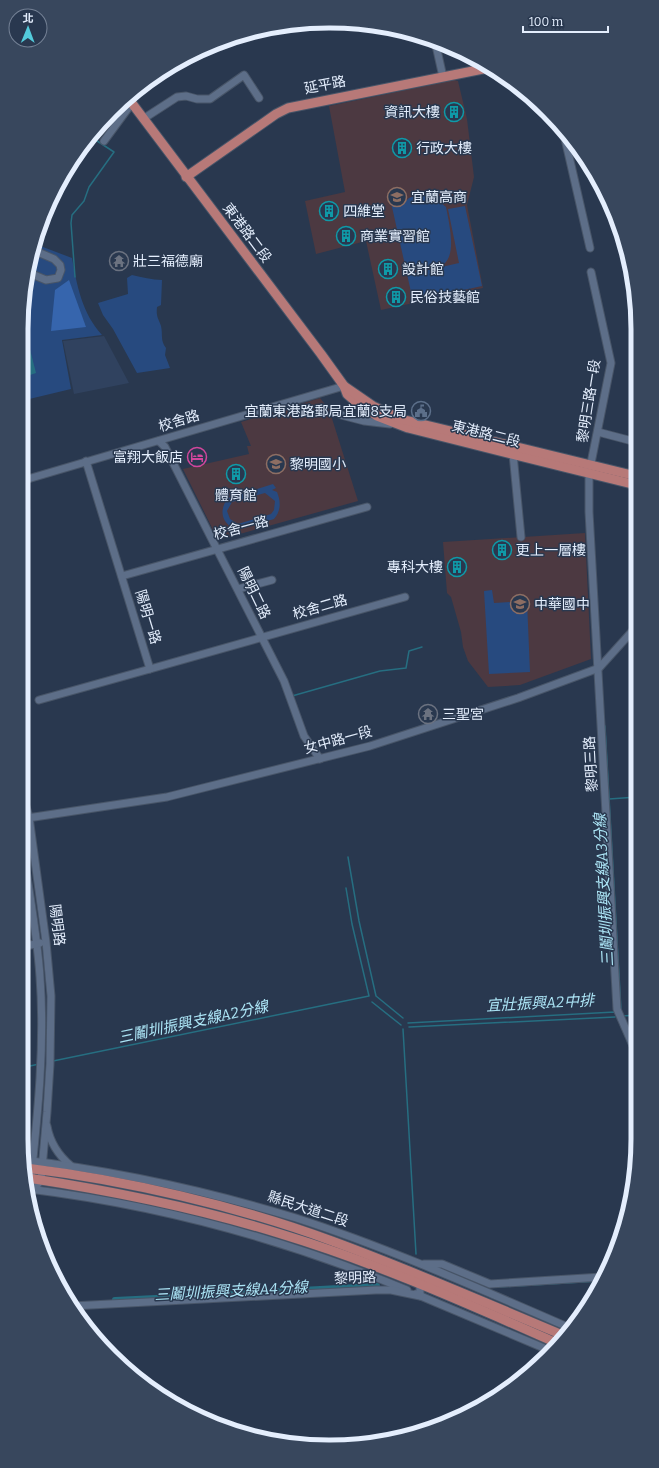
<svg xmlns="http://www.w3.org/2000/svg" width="659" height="1468" font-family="Bitter,'Noto Sans TC',serif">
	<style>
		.built { fill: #30425f }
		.education { fill: #4c3941 }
		.green { fill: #274a7f; fill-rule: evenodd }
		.forest { fill: #3665ad }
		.water { fill: #266e81 }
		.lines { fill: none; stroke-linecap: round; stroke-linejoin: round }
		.stream { stroke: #266e81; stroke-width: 1.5 }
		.canal { stroke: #266e81; stroke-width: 6 }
		.minor-casing { stroke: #485568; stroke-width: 9 }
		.major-casing { stroke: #485568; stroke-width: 11 }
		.minor { stroke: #5d6e88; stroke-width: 7 }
		.major { stroke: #b77978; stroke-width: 9 }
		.labels { text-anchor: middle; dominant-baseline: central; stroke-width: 3; stroke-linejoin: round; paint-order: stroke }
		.street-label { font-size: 14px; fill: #e4eefd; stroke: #29384f }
		.poi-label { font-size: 14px; fill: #e4eefd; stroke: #29384f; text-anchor: start }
		.water-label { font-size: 15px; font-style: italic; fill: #ace5f6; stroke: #29384f }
		.rim { fill: none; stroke: #e4eefd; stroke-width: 5 }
	</style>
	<rect width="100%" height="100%" fill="#29384f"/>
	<path class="built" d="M104,336L129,383L74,394L63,341Z"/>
	<g class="education">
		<path d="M454,80L458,81L467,119L474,177L467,205L483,288L381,310L366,241L316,254L305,201L345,192L329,106Z"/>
		<path d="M320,398L329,409L358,501L218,540L183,469L249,454L247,446H251L241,422Z"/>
		<path d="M585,533L591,659L520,685L488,687L468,661L463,647L461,632L451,597L447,593L443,542Z"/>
	</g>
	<g class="green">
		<path d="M419,194L431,195L446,207C452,237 462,280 413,265L415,273L459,263L448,209L465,206L482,286L413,301L390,198L399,197L401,206L409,198Z"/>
		<path d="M35,244L72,258C77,286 82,313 102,335L62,340L71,389L21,401C21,348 19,295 35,244Z"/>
		<path d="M132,275C142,277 152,280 162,280L161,305L157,307C156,317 158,317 161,326C163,335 160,340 166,348L165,355L170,368L137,373L113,329L103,315L98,303L128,294L127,278Z"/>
		<path d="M273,484L276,488L272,490L277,492C281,502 281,511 274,519L237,530C222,524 218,511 228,498ZM265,493L275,501L274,510L271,514L238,524L230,519L227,511L232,502Z"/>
		<path d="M492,590L494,603L527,601L530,672L489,674L484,591Z"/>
	</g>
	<path class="forest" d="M69,280L86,327L51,331L55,290Z"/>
	<path class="water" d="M23,322L36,373L21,378V329Z"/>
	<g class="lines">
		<g class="stream">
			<path d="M75,277L71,223L72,215L84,201L89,187L114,152L91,137"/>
			<path d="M292,696L380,671L406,668L409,651L422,647"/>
			<path d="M605,726L621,1010"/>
			<path d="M609,799L637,797"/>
			<path d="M348,857L359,921L376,996L403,1018"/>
			<path d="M372,1002L401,1025"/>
			<path d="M622,1016L638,1015"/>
			<path d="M408,1023L615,1012L638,1066"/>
			<path d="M409,1027L615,1017"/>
			<path d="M403,1029L416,1254"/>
			<path d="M53,1061L369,996L352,924L346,888"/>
			<path d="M21,1068L39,1064"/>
			<path d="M499,1287L599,1281"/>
		</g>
		<g class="canal">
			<path d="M226,1294L377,1286"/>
			<path d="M115,1300L217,1295"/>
		</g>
		<defs>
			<g id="minor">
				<path d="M435,41L443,77"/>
				<path d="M143,119L177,97L186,96L197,99H210L244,75L259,98"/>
				<path d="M563,130L590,248"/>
				<path d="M104,141L132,103"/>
				<path d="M27,272L46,280L58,278L61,270L60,265L54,259L33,250"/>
				<path d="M591,272L611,363L589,473V512L617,1009L638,1057"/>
				<path d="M341,415L364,421L390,424"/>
				<path d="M598,432L636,442"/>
				<path d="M159,441L165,447L284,681L304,736L320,759"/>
				<path d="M513,454L521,537"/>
				<path d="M21,481L344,386"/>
				<path d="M122,576L367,507"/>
				<path d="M238,589L272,580"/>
				<path d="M150,669L405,597"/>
				<path d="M39,700L150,669L86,461"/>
				<path d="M21,790L29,817L46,942L51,996L50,1064L47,1112L41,1180L34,1189"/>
				<path d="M21,819L167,797L370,746L518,698L599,668L636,627"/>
				<path d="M21,839C28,885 37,931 40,977C45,1044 38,1112 31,1178L32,1183"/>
				<path d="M21,947L40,943"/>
				<path d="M47,1126C50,1143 58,1155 71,1166"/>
				<path d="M24,1160C116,1171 207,1191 296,1218C389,1248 480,1289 570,1328"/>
				<path d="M29,1189C158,1205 287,1240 407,1290"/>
				<path d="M424,1264H442L490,1284L602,1277"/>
				<path d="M416,1294L551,1351"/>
				<path d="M72,1306L376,1290H391L420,1296V1279"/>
			</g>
			<g id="major">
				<path d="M128,98L321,354L344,386L347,394L355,401L377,416L408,428L636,485"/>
				<path d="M186,177L276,114L288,108L488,68"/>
				<path d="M344,386L373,406L401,419L636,476"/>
				<path d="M26,1168C125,1180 238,1206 332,1241C411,1270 488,1304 565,1336"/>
				<path d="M28,1178C113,1191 198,1208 281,1234C377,1263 468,1304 559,1344"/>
			</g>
		</defs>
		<use href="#minor" class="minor-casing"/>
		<use href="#major" class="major-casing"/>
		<use href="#minor" class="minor"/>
		<use href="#major" class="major"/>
	</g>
	<defs>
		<symbol id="building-ring" viewBox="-11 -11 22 22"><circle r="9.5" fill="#29384f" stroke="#0f9aa8" stroke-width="1.5"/><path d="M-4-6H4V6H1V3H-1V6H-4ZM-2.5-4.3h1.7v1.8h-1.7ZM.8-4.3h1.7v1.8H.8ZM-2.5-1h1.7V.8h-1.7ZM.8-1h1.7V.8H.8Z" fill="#0f9aa8"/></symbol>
		<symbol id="school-ring" viewBox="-11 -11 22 22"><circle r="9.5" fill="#29384f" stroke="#8d6e63" stroke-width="1.5"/><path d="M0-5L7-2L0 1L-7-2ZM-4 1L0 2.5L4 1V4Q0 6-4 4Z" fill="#8d6e63"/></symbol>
		<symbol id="temple-ring" viewBox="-11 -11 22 22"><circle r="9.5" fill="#29384f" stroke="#6b7280" stroke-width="1.5"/><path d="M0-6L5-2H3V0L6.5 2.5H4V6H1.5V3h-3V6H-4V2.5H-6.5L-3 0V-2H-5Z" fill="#6b7280"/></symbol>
		<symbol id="civic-ring" viewBox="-11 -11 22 22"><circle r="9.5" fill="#29384f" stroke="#5c6f8a" stroke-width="1.5"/><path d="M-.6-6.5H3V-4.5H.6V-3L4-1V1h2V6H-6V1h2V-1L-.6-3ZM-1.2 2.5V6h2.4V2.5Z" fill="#5c6f8a"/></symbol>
		<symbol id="hotel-ring" viewBox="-11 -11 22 22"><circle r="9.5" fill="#29384f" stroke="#d1479c" stroke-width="1.5"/><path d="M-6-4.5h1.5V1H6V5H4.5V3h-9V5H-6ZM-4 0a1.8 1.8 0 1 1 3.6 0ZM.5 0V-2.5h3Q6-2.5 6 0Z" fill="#d1479c"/></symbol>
	</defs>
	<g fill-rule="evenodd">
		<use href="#building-ring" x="443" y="101" width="22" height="22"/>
		<use href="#building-ring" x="391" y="137" width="22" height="22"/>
		<use href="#school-ring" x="386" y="186" width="22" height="22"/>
		<use href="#building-ring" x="318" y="200" width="22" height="22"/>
		<use href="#building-ring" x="335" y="225" width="22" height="22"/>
		<use href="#temple-ring" x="108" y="250" width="22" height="22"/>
		<use href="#building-ring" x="377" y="258" width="22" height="22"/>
		<use href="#building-ring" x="385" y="286" width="22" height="22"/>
		<use href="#civic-ring" x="410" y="400" width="22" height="22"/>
		<use href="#hotel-ring" x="186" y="446" width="22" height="22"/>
		<use href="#school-ring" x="265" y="453" width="22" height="22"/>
		<use href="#building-ring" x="225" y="463" width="22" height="22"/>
		<use href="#building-ring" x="491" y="539" width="22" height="22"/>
		<use href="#building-ring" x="446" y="556" width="22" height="22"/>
		<use href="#school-ring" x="509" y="593" width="22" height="22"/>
		<use href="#temple-ring" x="417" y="703" width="22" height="22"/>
	</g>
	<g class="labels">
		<g class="street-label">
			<text transform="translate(325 85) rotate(-11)">延平路</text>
			<text transform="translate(247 233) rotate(53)">東港路二段</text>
			<text transform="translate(589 401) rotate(-81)">黎明三路一段</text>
			<text transform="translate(179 421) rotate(-17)">校舍路</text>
			<text transform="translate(486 434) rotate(14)">東港路二段</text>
			<text transform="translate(241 528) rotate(-15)">校舍一路</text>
			<text transform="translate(254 593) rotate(64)">陽明二路</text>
			<text transform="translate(320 607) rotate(-16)">校舍二路</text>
			<text transform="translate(148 617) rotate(73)">陽明一路</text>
			<text transform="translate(338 740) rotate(-15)">女中路一段</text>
			<text transform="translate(591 764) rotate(-93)">黎明三路</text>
			<text transform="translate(57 925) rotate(83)">陽明路</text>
			<text transform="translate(308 1209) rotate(18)">縣民大道二段</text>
			<text transform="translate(355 1278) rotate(-2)">黎明路</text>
		</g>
		<g class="poi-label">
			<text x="440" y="112" text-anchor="end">資訊大樓</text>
			<text x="416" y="148">行政大樓</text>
			<text x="411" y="197">宜蘭高商</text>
			<text x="343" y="211">四維堂</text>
			<text x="360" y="236">商業實習館</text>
			<text x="133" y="261">壯三福德廟</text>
			<text x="402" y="269">設計館</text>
			<text x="410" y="297">民俗技藝館</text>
			<text x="407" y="411" text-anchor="end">宜蘭東港路郵局宜蘭8支局</text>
			<text x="183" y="457" text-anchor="end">富翔大飯店</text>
			<text x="290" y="464">黎明國小</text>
			<text x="236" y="495" text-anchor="middle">體育館</text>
			<text x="516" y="550">更上一層樓</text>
			<text x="443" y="567" text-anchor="end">專科大樓</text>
			<text x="534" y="604">中華國中</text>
			<text x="442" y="714">三聖宮</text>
		</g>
		<g class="water-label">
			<text transform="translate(604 890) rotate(-93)">三鬮圳振興支線A3分線</text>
			<text transform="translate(540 1003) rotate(-3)">宜壯振興A2中排</text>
			<text transform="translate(193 1022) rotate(-12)">三鬮圳振興支線A2分線</text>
			<text transform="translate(231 1291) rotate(-3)">三鬮圳振興支線A4分線</text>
		</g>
	</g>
	<path d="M0 0H659V1468H0ZM329 28H330A301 301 0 0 1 631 329V1139A301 301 0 0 1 330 1440H329A301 301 0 0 1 28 1139V329A301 301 0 0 1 329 28Z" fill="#38475d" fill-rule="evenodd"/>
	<path class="rim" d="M329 28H330A301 301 0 0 1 631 329V1139A301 301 0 0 1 330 1440H329A301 301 0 0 1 28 1139V329A301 301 0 0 1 329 28Z"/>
	<g transform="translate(28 28) rotate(1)"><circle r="19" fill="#29384f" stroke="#748195"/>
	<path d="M0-3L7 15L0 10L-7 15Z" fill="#53cbdb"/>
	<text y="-6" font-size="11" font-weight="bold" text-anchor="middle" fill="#e4eefd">北</text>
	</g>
	<path d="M523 26v6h85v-6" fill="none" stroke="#e4eefd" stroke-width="2"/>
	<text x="529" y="26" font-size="12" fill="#e4eefd" stroke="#29384f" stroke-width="3" paint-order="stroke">100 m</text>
</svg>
